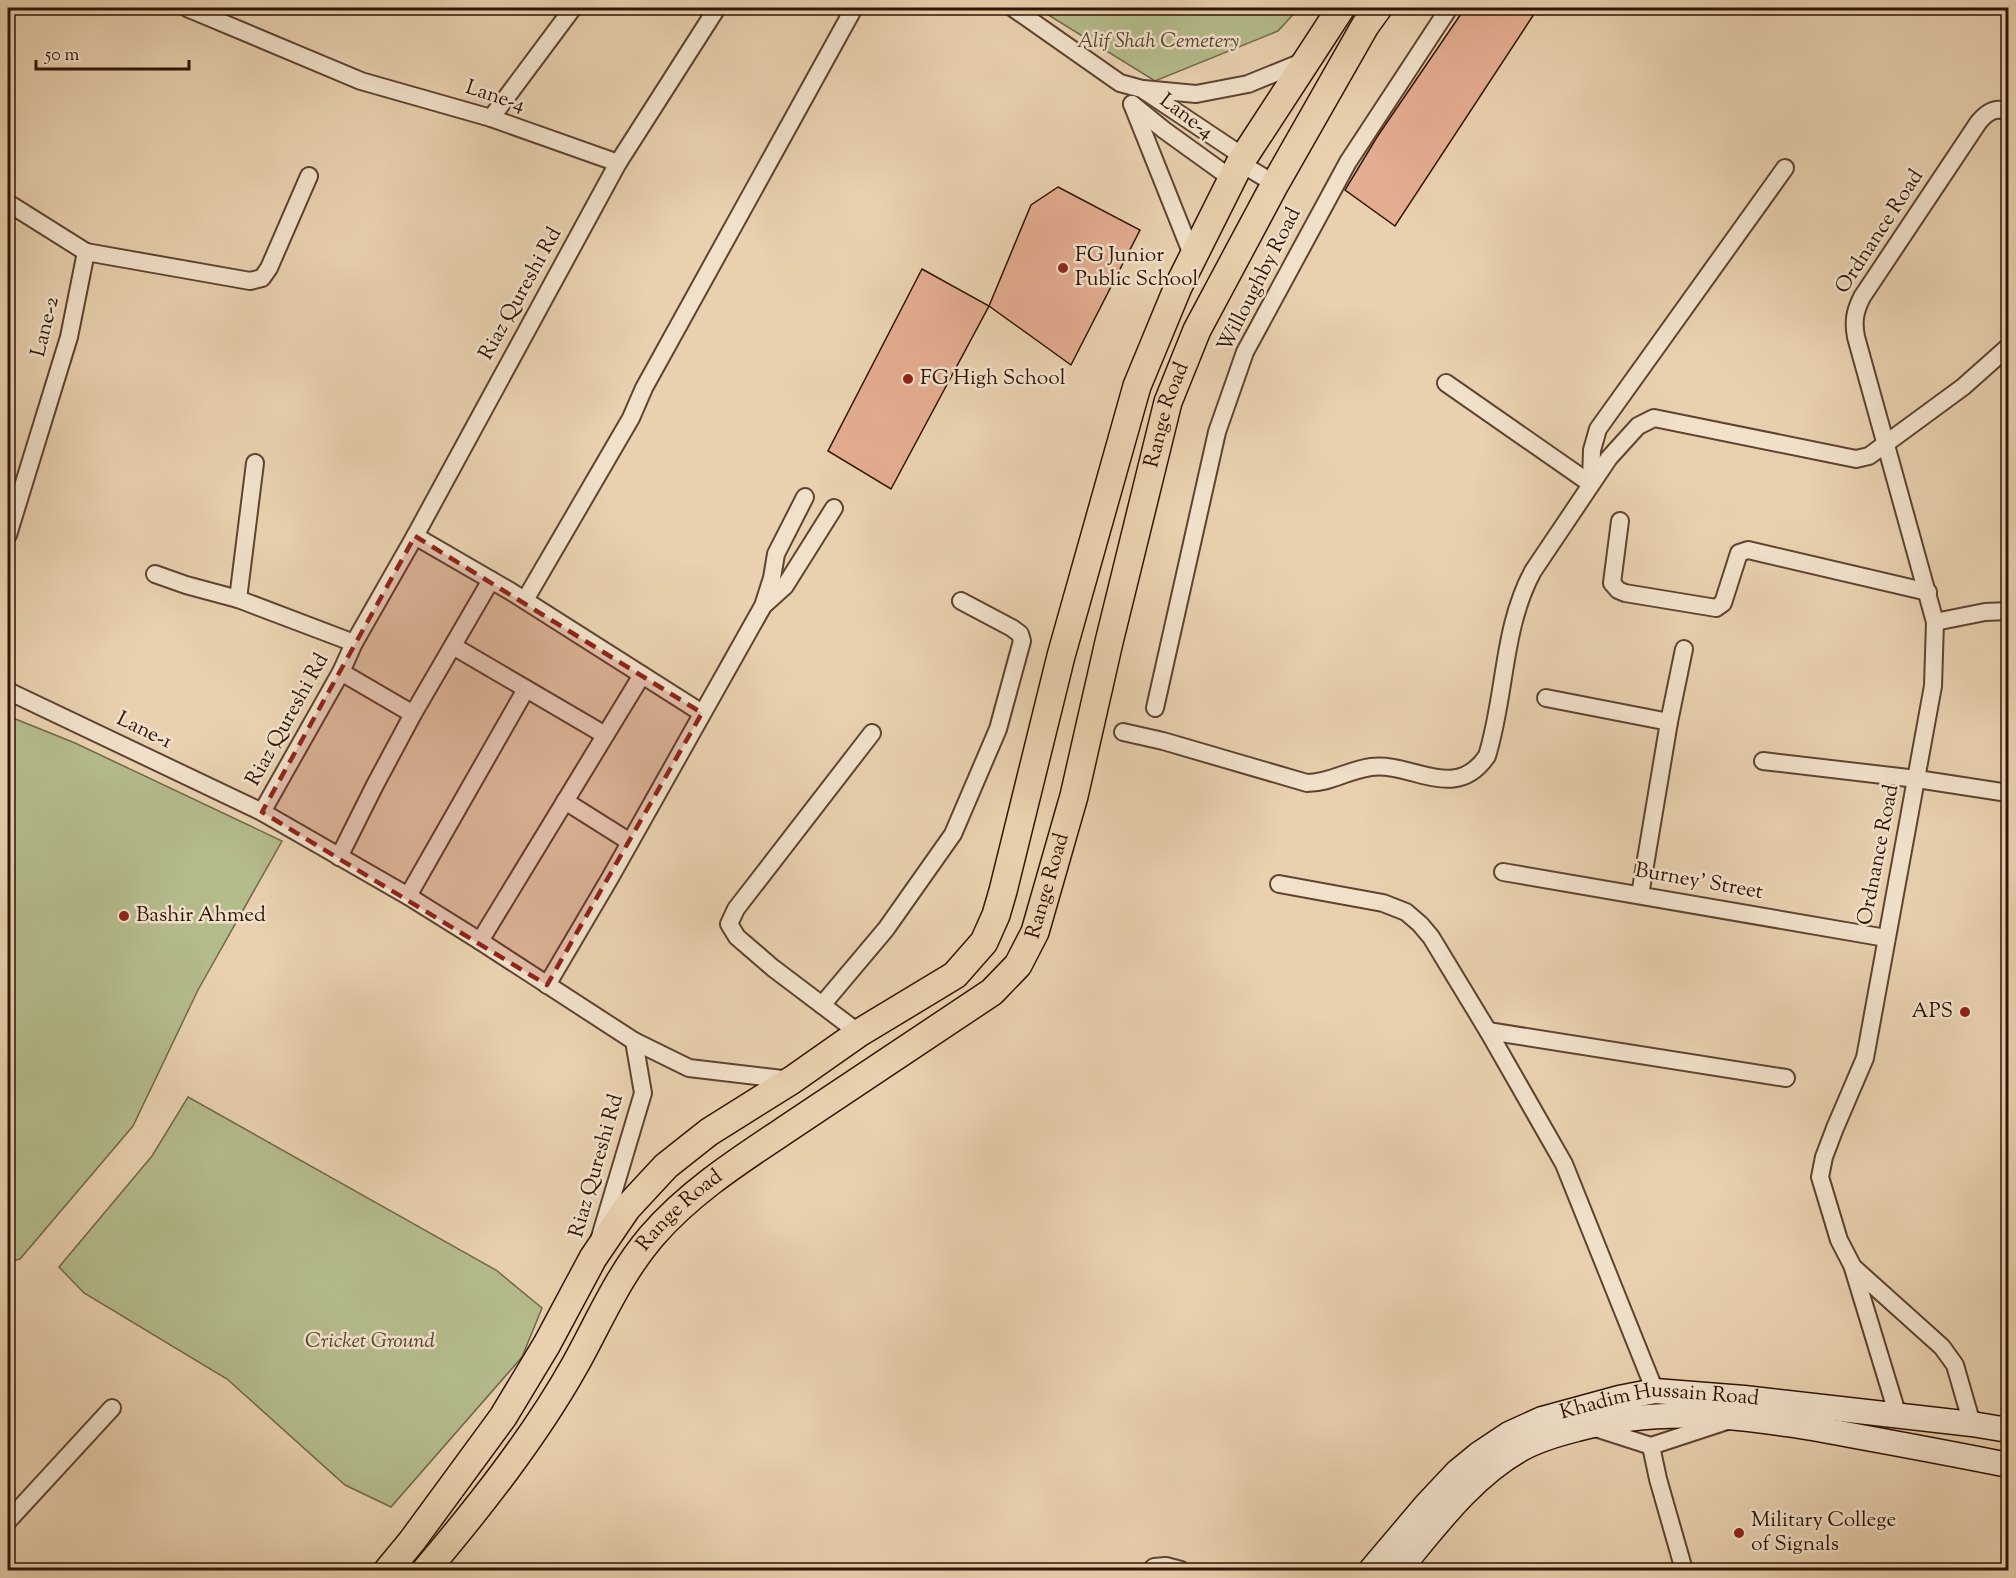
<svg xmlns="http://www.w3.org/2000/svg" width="2016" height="1578" font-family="'Sorts Mill Goudy',serif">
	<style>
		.green { fill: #b5bc8c; stroke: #726848; stroke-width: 1.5 }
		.building { fill: #e4ac90; stroke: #301405; stroke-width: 1.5 }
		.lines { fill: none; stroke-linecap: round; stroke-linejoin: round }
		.street-casing { stroke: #5e4330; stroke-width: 20 }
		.secondary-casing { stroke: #301405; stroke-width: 27 }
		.primary-casing { stroke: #301405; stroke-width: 30 }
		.street { stroke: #f1e1cb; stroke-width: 16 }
		.secondary { stroke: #f1e1cb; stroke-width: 24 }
		.primary { stroke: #e9d1af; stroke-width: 27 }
		.marked { fill: #8f2418; fill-opacity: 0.2; stroke: #8f2418; stroke-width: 4.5; stroke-dasharray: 12 8; stroke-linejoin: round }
		.poi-dot { fill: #8f2418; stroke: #f1e1cb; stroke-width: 2 }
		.labels { text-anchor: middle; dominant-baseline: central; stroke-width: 5; stroke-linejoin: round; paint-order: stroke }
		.park-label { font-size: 21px; font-style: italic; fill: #58462e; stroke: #f1e1cb }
		.street-label { font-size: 21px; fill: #301405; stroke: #f1e1cb }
		.poi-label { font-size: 21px; fill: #301405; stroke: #f1e1cb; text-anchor: start }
	</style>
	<rect width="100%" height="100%" fill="#e9d1af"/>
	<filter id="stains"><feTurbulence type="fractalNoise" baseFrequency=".00333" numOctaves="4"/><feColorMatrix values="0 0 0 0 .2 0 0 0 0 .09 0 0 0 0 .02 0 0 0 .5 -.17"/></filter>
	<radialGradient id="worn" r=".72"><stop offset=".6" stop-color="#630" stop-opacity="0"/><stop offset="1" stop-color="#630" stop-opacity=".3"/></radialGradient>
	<g class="green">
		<path d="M1037,8H1299L1278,31L1155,81Z"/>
		<path d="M8,716L75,743L282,841L198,990L133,1126L20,1259L8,1262Z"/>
		<path d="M188,1097L496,1270L542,1308L522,1357L391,1507L345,1485L227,1379L84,1293L59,1267L152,1156Z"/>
	</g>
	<g class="building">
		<path d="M1465,8H1538L1395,226L1345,190L1377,137Z"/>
		<path d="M1058,187L1140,230L1071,365L989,306L1031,205Z"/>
		<path d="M922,269L989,306L891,489L828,451Z"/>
	</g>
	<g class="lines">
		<defs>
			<g id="street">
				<path d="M187,8L361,81L491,118L618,163L717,8"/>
				<path d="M1013,8L1120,83L1142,89L1244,157"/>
				<path d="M1143,89L1196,94L1248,84L1307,60"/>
				<path d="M1132,104L1193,257"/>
				<path d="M1132,104L1164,130L1232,179"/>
				<path d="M491,118L573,8"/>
				<path d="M618,163L415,536L354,643L341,672L262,812L408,896L480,941L634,1041L689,1068L791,1080"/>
				<path d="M1240,163L1275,184"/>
				<path d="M8,203L86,252L69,337L8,535"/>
				<path d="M86,252L250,281L262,278L269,268L309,176"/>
				<path d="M1446,383L1591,484"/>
				<path d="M1591,483L1592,450L1598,429L1785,168"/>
				<path d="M1620,521L1612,583L1618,590L1625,593L1716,608L1723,603L1739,553L1748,550L1928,592"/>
				<path d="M415,536L510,591L702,713"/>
				<path d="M155,574L186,585L238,599L354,643"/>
				<path d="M238,599L255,463"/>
				<path d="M525,600L631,418L644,388L854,8"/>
				<path d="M765,604L785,586L834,508"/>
				<path d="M1935,622L1985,612L2008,611"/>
				<path d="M453,646L605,735"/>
				<path d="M341,672L413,714"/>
				<path d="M8,691L262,812"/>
				<path d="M1546,698L1669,722"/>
				<path d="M1155,708L1217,432L1245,352L1348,162L1449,8"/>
				<path d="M1123,732L1163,741L1307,783C1330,783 1348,770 1371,767C1413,762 1455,803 1487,756C1506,695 1502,628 1533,571L1609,458L1638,426L1654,418L1856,459L1869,456L1963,387L2008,347"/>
				<path d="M1763,761L1917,779L2008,793"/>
				<path d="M565,801L630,842"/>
				<path d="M339,857L375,785L413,714L491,580"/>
				<path d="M1503,872L1886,938"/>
				<path d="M1279,884L1383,903L1406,912L1420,924L1431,937L1488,1031L1564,1164L1655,1391"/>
				<path d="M1640,895L1669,722L1684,649"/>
				<path d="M408,896L526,689"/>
				<path d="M480,941L642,675"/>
				<path d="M547,985L610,878L763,606L772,578L776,554L805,497"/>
				<path d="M822,1005L886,929L953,834L998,729L1022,641L1020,634L1012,628L961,601"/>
				<path d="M1488,1031L1786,1078"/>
				<path d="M859,1033L773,968L737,937L729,924L736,909L872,733"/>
				<path d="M600,1237L643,1093L634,1041"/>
				<path d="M1853,1268L1898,1416"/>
				<path d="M1972,1424L1955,1365L1942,1347L1853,1267L1839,1240L1820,1177L1824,1157L1835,1128L1865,1058L1933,686L1935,622L1856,337C1853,321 1855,311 1862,297L1978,123C1986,113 1995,106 2008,112"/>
				<path d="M1592,1427L1651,1446"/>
				<path d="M8,1521L112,1408"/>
				<path d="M1151,1570L1154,1567L1166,1566L1181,1570"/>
				<path d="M1684,1570L1658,1479L1651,1446L1724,1422"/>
			</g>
			<g id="secondary">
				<path id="s1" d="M1371,1570L1426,1505L1457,1472L1479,1454L1509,1434L1542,1419L1619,1398L1655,1391L1744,1398L1972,1424L2008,1430"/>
				<path d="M1399,1570C1435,1527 1471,1477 1521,1449C1539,1439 1557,1434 1577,1429C1672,1403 1765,1419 1861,1437C1910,1446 1959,1455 2008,1465"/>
			</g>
			<g id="primary">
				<path d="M388,1570L412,1541L503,1417L547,1344L593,1258L627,1208L666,1166L709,1132L792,1080L859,1033L955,975L984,942L996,915L1003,891L1061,656L1137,386L1178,287L1240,163L1341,8"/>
				<path id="s2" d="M426,1570C479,1507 534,1438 575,1365C599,1322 618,1276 651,1237C692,1189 748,1155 800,1120C864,1077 928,1035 992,992L1018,965L1035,932L1074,796L1109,642L1168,402L1197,330L1275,184L1365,26L1378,8"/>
			</g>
		</defs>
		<use href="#street" class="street-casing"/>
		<use href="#secondary" class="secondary-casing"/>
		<use href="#primary" class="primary-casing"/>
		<use href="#street" class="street"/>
		<use href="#secondary" class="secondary"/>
		<use href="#primary" class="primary"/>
	</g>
	<path class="marked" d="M415,536L702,713L547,985L262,812Z"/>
	<g class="poi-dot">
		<circle cx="1063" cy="268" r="6"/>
		<circle cx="908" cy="379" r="6"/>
		<circle cx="124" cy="916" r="6"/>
		<circle cx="1965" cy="1012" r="6"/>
		<circle cx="1739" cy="1533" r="6"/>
	</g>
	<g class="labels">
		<g class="park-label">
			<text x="1158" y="42">Alif Shah Cemetery</text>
			<text x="370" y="1342">Cricket Ground</text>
		</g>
		<g class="street-label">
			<text transform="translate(495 97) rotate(18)">Lane-4</text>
			<text transform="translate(1186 117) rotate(37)">Lane-4</text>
			<text transform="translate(1880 232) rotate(-57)">Ordnance Road</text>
			<text transform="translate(1260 280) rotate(-63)">Willoughby Road</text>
			<text transform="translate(521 294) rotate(-61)">Riaz Qureshi Rd</text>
			<text transform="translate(46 327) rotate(-76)">Lane-2</text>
			<text stroke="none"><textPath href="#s2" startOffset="1432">Range Road</textPath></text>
			<text transform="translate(288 720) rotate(-61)">Riaz Qureshi Rd</text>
			<text transform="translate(144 731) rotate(26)">Lane-1</text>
			<text transform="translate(1879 855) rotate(-79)">Ordnance Road</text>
			<text transform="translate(1699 882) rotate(10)">Burney' Street</text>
			<text stroke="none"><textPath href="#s2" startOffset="946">Range Road</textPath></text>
			<text transform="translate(597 1166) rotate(-74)">Riaz Qureshi Rd</text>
			<text stroke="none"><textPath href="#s2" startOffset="442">Range Road</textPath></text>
			<text stroke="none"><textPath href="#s1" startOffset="351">Khadim Hussain Road</textPath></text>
		</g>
		<g class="poi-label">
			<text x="1075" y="256">FG Junior<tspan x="1075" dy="24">Public School</tspan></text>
			<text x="920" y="379">FG High School</text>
			<text x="136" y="916">Bashir Ahmed</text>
			<text x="1953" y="1012" text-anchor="end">APS</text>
			<text x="1751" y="1521">Military College<tspan x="1751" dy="24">of Signals</tspan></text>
		</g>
	</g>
	<rect width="2016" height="1578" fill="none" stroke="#e9d1af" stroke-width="30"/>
	<rect x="9" y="9" width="1998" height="1560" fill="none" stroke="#301405" stroke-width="3"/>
	<rect x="15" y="15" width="1986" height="1548" fill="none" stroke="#301405" stroke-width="1.5"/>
	<path d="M36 60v9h153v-9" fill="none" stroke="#301405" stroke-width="3"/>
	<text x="45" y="60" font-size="18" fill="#301405" stroke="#f1e1cb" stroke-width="4.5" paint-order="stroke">50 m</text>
	<rect width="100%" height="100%" filter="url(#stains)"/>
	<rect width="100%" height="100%" fill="url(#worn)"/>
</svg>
